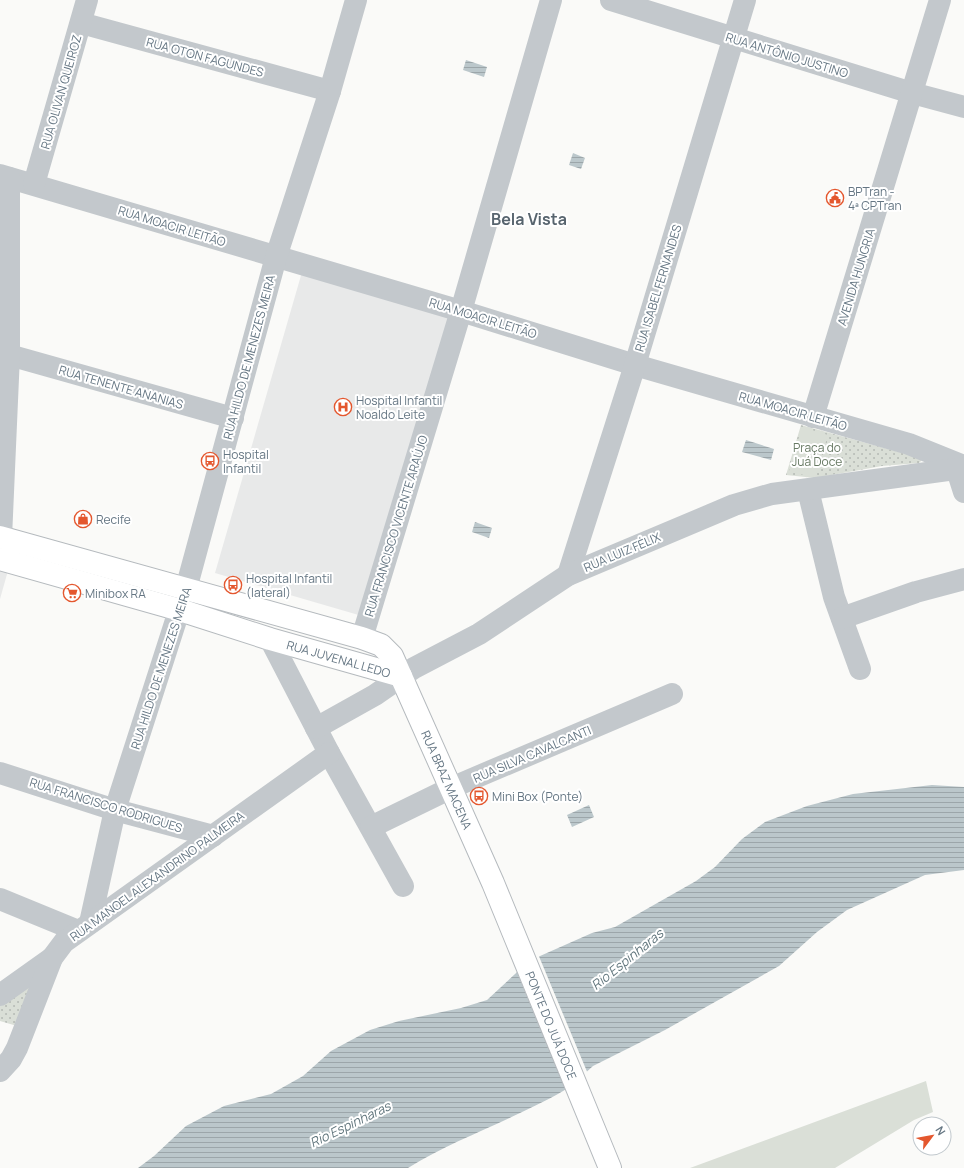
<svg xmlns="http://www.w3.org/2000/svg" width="964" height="1168" font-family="Manrope,sans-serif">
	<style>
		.built { fill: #e8e9e9 }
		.grass { fill: url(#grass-dots) }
		.pitch { fill: #dadfd7 }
		.water { fill: url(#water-rules) }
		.pier { fill: #fafaf8 }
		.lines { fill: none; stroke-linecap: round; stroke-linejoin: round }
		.major-casing { stroke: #b5babe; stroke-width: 24 }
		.minor { stroke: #c3c8cc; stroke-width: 22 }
		.major { stroke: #fff; stroke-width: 22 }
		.labels { text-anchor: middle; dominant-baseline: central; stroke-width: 4; stroke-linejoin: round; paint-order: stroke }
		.street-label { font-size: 12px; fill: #657683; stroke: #fff }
		.poi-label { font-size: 12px; fill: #657683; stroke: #fff; text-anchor: start }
		.park-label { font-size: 12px; fill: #687a64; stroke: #fff }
		.water-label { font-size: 13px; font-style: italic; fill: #60757c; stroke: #fff }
		.district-label { font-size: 16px; font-weight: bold; fill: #57646e; stroke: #fff }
	</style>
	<defs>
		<pattern id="grass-dots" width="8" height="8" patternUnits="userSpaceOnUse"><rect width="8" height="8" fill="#dadfd7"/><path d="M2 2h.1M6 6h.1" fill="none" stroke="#b4b9b4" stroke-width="1.8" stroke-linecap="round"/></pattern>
		<pattern id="water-rules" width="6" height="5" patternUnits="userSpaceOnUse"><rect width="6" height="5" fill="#bbc7cb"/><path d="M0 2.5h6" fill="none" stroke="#9ca6aa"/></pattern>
	</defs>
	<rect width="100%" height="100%" fill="#fafaf8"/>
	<g class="built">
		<path d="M302,272L449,316L362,616L215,573Z"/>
		<path d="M0,564L9,567L0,599Z"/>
	</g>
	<g class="grass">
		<path d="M801,425L921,458V461L919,463L882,466L815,478L786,475Z"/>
		<path d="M43,974L17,1026L0,1021V1004Z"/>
	</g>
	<g class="pitch">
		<path d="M802,427L828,435L815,478L789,471Z"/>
		<path d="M926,1081L933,1112L914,1120L835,1168H690Z"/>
	</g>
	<g class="water">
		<path d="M466,60L487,67L484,77L463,70Z"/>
		<path d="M573,153L585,158L581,169L569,165Z"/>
		<path d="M746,440L774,449L771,460L742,452Z"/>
		<path d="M475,522L492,528L489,538L472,532Z"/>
		<path d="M932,785L964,787V870L925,875L847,910L817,932L779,966L665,1030L593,1066L580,1078L531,960L592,933L615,927L696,881L715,867L742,839L765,822L807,806L853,794Z"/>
		<path d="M589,805L594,817L572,827L567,815Z"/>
		<path d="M529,961L579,1080C561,1094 541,1103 520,1113C483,1131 443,1146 408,1168H138L154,1156L186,1126L224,1106L271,1094L303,1076L331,1051L370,1030L399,1021L461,1008L487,1000Z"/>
	</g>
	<path class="pier" d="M538,954L588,1074L567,1092L516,970Z"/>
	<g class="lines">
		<defs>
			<g id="major">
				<path id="s1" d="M0,537L362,638L381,645L392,656L493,883L610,1168"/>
				<path id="s2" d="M0,559L180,610L270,639L401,676"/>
			</g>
		</defs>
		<use href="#major" class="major-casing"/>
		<g class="minor">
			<path d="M611,0L912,93L964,107"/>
			<path d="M81,23L330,91"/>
			<path d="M0,175L461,311L635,365L909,444L964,466"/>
			<path d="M34,184L87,0"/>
			<path d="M9,355L233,418"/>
			<path d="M813,417L940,0"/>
			<path d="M957,470L964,492"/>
			<path d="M808,490L834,597L860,669"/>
			<path d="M1,538L9,355V178"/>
			<path d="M568,575L635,365L745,0"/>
			<path d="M842,618L916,592L964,579"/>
			<path d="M362,638L461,311L551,0"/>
			<path d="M270,639L329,753L403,886"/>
			<path d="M316,728L375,695L414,668L479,634L568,575L734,505L772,494L964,468"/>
			<path d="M0,773L115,810L213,836"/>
			<path d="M371,827L451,788L672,694"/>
			<path d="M0,899L78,931"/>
			<path d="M90,923L115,810L186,589L276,257L330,91L356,0"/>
			<path d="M0,995L52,958"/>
			<path d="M0,1071L11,1059L17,1048L52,958L64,942L329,753"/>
		</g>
		<use href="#major" class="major"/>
	</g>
	<defs>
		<symbol id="civic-ring" viewBox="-11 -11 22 22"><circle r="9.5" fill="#fff" stroke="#e4572e" stroke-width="1.5"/><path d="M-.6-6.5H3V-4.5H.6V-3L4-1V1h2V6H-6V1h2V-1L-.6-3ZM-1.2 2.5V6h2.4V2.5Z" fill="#e4572e"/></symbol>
		<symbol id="hospital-ring" viewBox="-11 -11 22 22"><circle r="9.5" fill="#fff" stroke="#e4572e" stroke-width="1.5"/><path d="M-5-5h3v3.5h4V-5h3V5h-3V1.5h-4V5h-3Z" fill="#e4572e"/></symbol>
		<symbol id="bus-ring" viewBox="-11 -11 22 22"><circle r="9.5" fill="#fff" stroke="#e4572e" stroke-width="1.5"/><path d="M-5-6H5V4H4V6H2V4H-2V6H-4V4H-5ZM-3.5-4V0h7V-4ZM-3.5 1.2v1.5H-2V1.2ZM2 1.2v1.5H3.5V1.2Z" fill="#e4572e"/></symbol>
		<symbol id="shop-ring" viewBox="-11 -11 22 22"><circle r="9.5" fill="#fff" stroke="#e4572e" stroke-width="1.5"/><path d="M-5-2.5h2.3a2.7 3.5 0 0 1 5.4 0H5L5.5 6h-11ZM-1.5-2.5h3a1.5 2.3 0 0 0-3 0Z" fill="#e4572e"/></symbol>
		<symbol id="supermarket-ring" viewBox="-11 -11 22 22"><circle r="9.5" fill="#fff" stroke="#e4572e" stroke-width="1.5"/><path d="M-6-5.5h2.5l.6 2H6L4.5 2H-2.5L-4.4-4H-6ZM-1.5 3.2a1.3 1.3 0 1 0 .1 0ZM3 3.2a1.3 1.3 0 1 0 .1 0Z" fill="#e4572e"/></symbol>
	</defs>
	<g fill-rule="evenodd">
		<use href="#civic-ring" x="825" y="188" width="20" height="20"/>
		<use href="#hospital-ring" x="333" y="397" width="20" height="20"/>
		<use href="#bus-ring" x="200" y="451" width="20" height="20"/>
		<use href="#shop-ring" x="73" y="509" width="20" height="20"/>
		<use href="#bus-ring" x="223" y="575" width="20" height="20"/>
		<use href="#supermarket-ring" x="62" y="583" width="20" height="20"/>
		<use href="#bus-ring" x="469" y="786" width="20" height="20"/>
	</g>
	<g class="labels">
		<g class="street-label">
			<text transform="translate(787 55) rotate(17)">RUA ANTÔNIO JUSTINO</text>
			<text transform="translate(205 57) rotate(15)">RUA OTON FAGUNDES</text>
			<text transform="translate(61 92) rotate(-74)">RUA OLIVAN QUEIROZ</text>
			<text transform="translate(172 226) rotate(17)">RUA MOACIR LEITÃO</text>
			<text transform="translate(856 277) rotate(-73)">AVENIDA HUNGRIA</text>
			<text transform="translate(658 288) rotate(-73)">RUA ISABEL FERNANDES</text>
			<text transform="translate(483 318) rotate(17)">RUA MOACIR LEITÃO</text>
			<text transform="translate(249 357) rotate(-75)">RUA HILDO DE MENEZES MEIRA</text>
			<text transform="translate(121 387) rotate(16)">RUA TENENTE ANANIAS</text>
			<text transform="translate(793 411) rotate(16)">RUA MOACIR LEITÃO</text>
			<text transform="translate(396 526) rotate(-73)">RUA FRANCISCO VICENTE ARAÚJO</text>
			<text transform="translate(622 552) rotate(-23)">RUA LUIZ FÉLIX</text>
			<text stroke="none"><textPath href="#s2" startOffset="353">RUA JUVENAL LEDO</textPath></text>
			<text transform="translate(161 668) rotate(-72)">RUA HILDO DE MENEZES MEIRA</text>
			<text transform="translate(532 754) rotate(-23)">RUA SILVA CAVALCANTI</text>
			<text stroke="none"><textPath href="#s1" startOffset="547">RUA BRAZ MACENA</textPath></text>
			<text transform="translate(106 805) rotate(17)">RUA FRANCISCO RODRIGUES</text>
			<text transform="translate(157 876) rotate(-36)">RUA MANOEL ALEXANDRINO PALMEIRA</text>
			<text stroke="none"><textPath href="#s1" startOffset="814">PONTE DO JUÁ DOCE</textPath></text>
		</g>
		<g class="poi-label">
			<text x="848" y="191">BPTran -<tspan x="848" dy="14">4ª CPTran</tspan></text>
			<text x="356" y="400">Hospital Infantil<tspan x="356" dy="14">Noaldo Leite</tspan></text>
			<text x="223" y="454">Hospital<tspan x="223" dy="14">Infantil</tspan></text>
			<text x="96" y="519">Recife</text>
			<text x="246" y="578">Hospital Infantil<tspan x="246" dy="14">(lateral)</tspan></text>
			<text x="85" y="593">Minibox RA</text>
			<text x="492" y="796">Mini Box (Ponte)</text>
		</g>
		<g class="park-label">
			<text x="817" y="447">Praça do<tspan x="817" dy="14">Juá Doce</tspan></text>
		</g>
		<g class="water-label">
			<text transform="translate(627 959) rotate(-39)">Rio Espinharas</text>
			<text transform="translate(350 1124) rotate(-26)">Rio Espinharas</text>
		</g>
		<g class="district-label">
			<text x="529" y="219">Bela Vista</text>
		</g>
	</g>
	<g transform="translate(932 1136) rotate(58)"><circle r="19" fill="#ffffff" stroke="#c1c8cd"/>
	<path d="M0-3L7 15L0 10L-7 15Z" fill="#e4572e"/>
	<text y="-6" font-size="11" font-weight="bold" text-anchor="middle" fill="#657683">N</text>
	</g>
</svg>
